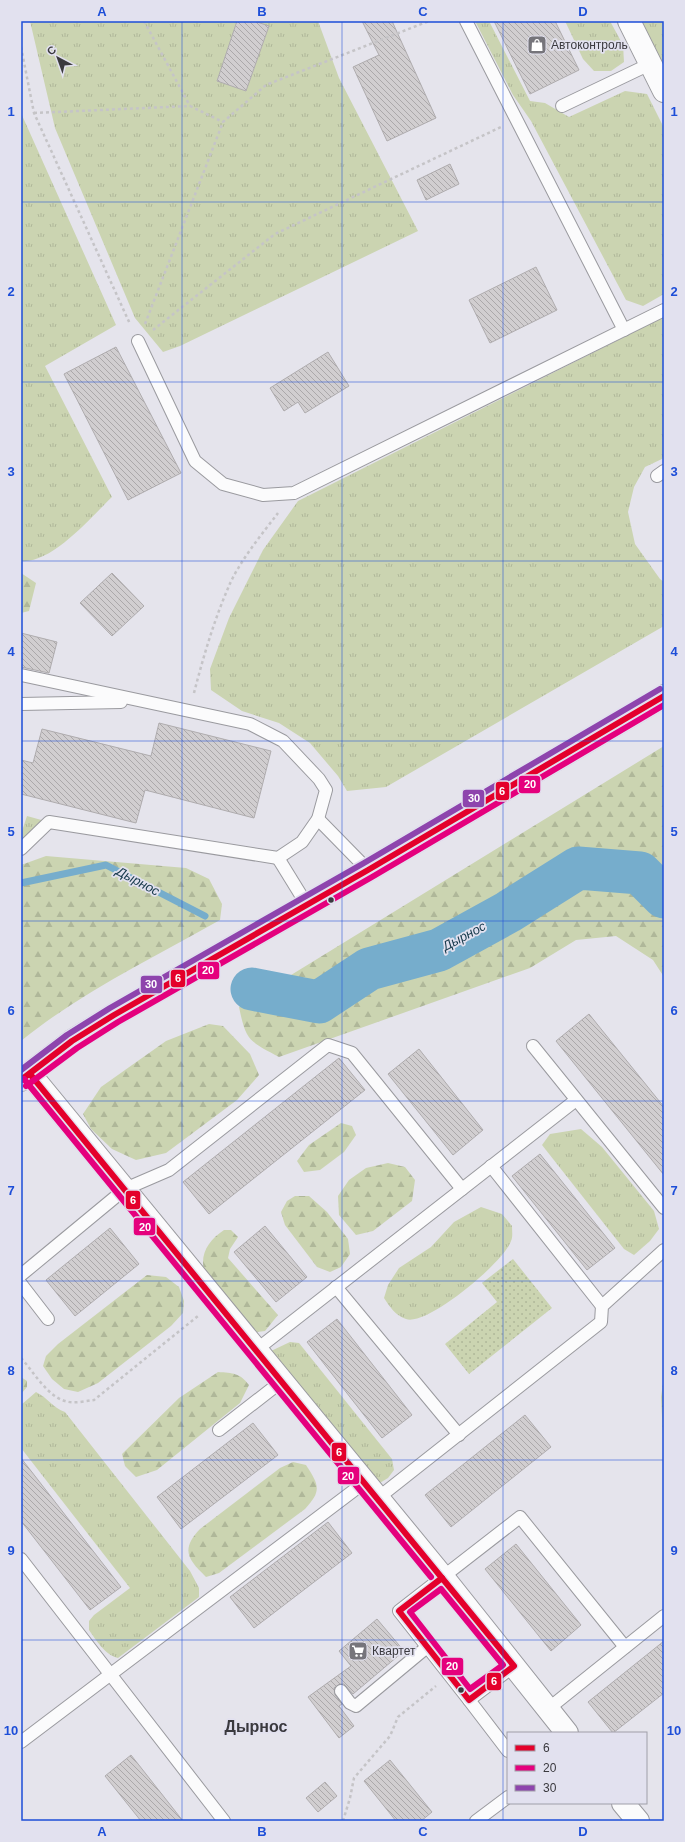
<svg xmlns="http://www.w3.org/2000/svg" width="685" height="1842" font-family="Helvetica,sans-serif">
	<style>
		.grass { fill: url(#grass-tufts) }
		.forest { fill: url(#forest-firs) }
		.park { fill: url(#park-dots) }
		.lines { fill: none; stroke-linecap: round; stroke-linejoin: round }
		.stream { stroke: #76adcc; stroke-width: 7 }
		.river { stroke: #76adcc; stroke-width: 43 }
		.building { fill: url(#building-back-hatch); stroke: #afacae }
		.service-casing { stroke: #9a9a9f; stroke-width: 14 }
		.minor-casing { stroke: #9a9a9f; stroke-width: 24 }
		.secondary-casing { stroke: #9a9a9f; stroke-width: 24 }
		.path { stroke: #c5c4c7; stroke-width: 2.5; stroke-dasharray: 3 3; stroke-linecap: butt }
		.service { stroke: #fbfbfc; stroke-width: 12 }
		.minor { stroke: #fbfbfc; stroke-width: 22 }
		.secondary { stroke: #fbfbfc; stroke-width: 22 }
		.bus-1-casing { stroke: #e2e1ef; stroke-width: 9 }
		.bus-2-casing { stroke: #e2e1ef; stroke-width: 9 }
		.bus-3-casing { stroke: #e2e1ef; stroke-width: 9 }
		.bus-1 { stroke: #e4002b; stroke-width: 6 }
		.bus-2 { stroke: #e5007d; stroke-width: 6 }
		.bus-3 { stroke: #8e44ad; stroke-width: 6 }
		.grid { fill: none; stroke: #1d4ed8; stroke-width: 1; stroke-opacity: 0.55 }
		.bus-dot { fill: #3a393e; stroke: #e2e1ef; stroke-width: 1.5 }
		.labels { text-anchor: middle; dominant-baseline: central; stroke-width: 3.5; stroke-linejoin: round; paint-order: stroke }
		.poi-label { font-size: 12px; fill: #3a393e; stroke: #e2e1ef; text-anchor: start }
		.water-label { font-size: 13px; font-style: italic; fill: #15384a; stroke: #e2e1ef }
		.district-label { font-size: 16px; font-weight: bold; fill: #3a393e; stroke: #e2e1ef }
		.line-badge { stroke: #e2e1ef; stroke-width: 1.5 }
		.badge-label { font-size: 11px; text-anchor: middle; font-weight: bold; fill: #fff }
		.neatline { fill: none; stroke: #1d4ed8; stroke-width: 1.5 }
		.grid-label { font-size: 13px; text-anchor: middle; font-weight: bold; fill: #1d4ed8 }
	</style>
	<defs>
		<pattern id="grass-tufts" width="24" height="20" patternUnits="userSpaceOnUse"><rect width="24" height="20" fill="#cbd4b1"/><path d="M3 7l-1-3M5 7V3M7 7l1-3M15 17l-1-3M17 17v-4M19 17l1-3" fill="none" stroke="#afb799"/></pattern>
		<pattern id="forest-firs" width="22" height="20" patternUnits="userSpaceOnUse"><rect width="22" height="20" fill="#cbd4b1"/><path d="M5 1l3.5 6h-7zM16 11l3.5 6h-7z" fill="#afb799"/></pattern>
		<pattern id="park-dots" width="8" height="8" patternUnits="userSpaceOnUse"><rect width="8" height="8" fill="#cbd4b1"/><path d="M2 2h.1M6 6h.1" fill="none" stroke="#afb799" stroke-width="1.8" stroke-linecap="round"/></pattern>
		<pattern id="building-back-hatch" width="6" height="6" patternUnits="userSpaceOnUse"><rect width="6" height="6" fill="#d1ced0"/><path d="M-1 5l2 2M0 0l6 6M5-1l2 2" fill="none" stroke="#aba8aa"/></pattern>
	</defs>
	<rect width="100%" height="100%" fill="#e5e4ec"/>
	<g class="grass">
		<path d="M30,21H318L339,78L418,231L180,346L163,352L135,318L55,128Z"/>
		<path d="M475,21H489L530,101L545,103L569,117L625,91L647,94L664,128V294L643,306L626,300L531,121L513,95Z"/>
		<path d="M565,21H610L623,45L624,62L611,71H594L583,59Z"/>
		<path d="M639,21H664V72Z"/>
		<path d="M21,113L116,325L45,366L112,497C91,517 52,564 21,561Z"/>
		<path d="M664,317V458L645,467L634,487L628,512L635,544L660,579L664,582V626L386,787L347,791L338,776L310,743L279,723L242,711L211,690L210,669L229,618L263,550L298,501Z"/>
		<path d="M27,816L45,821L21,844V834Z"/>
		<path d="M581,1129L602,1147L654,1211L659,1229L650,1241L634,1255L624,1249L542,1145L550,1134Z"/>
		<path d="M481,1207L502,1214L512,1226C512,1231 513,1237 511,1241C505,1261 427,1327 406,1319C396,1316 389,1306 384,1298L388,1285L399,1268L431,1247L454,1222Z"/>
		<path d="M290,1342L299,1343L392,1459L394,1470L388,1478L378,1484L271,1351Z"/>
		<path d="M36,1392C48,1398 53,1408 65,1412L190,1571L199,1588V1597L118,1658C105,1655 96,1640 89,1630V1621L94,1615L130,1588L21,1448V1405Z"/>
	</g>
	<g class="forest">
		<path d="M21,573L36,583L29,611L21,613Z"/>
		<path d="M664,746V977L653,960L616,936L576,940L530,968L279,1057C249,1041 246,1041 239,1007Z"/>
		<path d="M46,856L186,868L209,879L222,904L220,920C153,958 81,992 21,1041V865Z"/>
		<path d="M209,1024L223,1026L250,1054L259,1075L237,1100L166,1153L136,1160L112,1149L91,1129L83,1114L101,1087L166,1041Z"/>
		<path d="M341,1123L352,1126L356,1135L344,1152L320,1170L304,1172L297,1161L309,1145Z"/>
		<path d="M388,1163L405,1167L415,1180L412,1201L373,1231L356,1235L339,1215L338,1196L349,1180L366,1168Z"/>
		<path d="M295,1196H309L327,1212L348,1239L350,1254L341,1267L330,1272L317,1267L285,1225L281,1212L287,1201Z"/>
		<path d="M224,1230H231L238,1237L230,1249L228,1258L278,1315L265,1331L257,1332L207,1277C197,1258 207,1241 224,1230Z"/>
		<path d="M147,1275L166,1277L179,1287L184,1301L183,1313L171,1326L98,1383L78,1392L64,1389L52,1379L43,1366L46,1356L58,1344Z"/>
		<path d="M218,1372C233,1373 240,1373 249,1385L240,1403L157,1470L136,1477L125,1466L122,1454L179,1398Z"/>
		<path d="M21,1377L27,1381V1387L21,1394Z"/>
		<path d="M664,1377V1456L661,1397Z"/>
		<path d="M293,1462L306,1465C319,1485 322,1491 305,1509L219,1573L206,1577C187,1559 181,1549 200,1529L280,1468Z"/>
	</g>
	<path class="park" d="M513,1259L552,1308L469,1374L445,1344L497,1302L482,1283Z"/>
	<g class="lines">
		<path class="stream" d="M21,883L106,865L205,916"/>
		<path class="river" d="M252,989L319,1002L369,969L439,950L508,912L578,868L640,873L664,897"/>
	</g>
	<g class="building">
		<path d="M237,21H254L269,26L246,91L217,81Z"/>
		<path d="M362,21H392L436,118L387,141L353,67L379,55Z"/>
		<path d="M494,21H555L579,70L530,94Z"/>
		<path d="M450,164L459,184L426,200L417,180Z"/>
		<path d="M536,267L557,310L490,343L469,300Z"/>
		<path d="M116,347L181,473L128,500L64,374Z"/>
		<path d="M328,352L349,386L305,413L298,402L284,411L270,388Z"/>
		<path d="M112,573L144,606L112,636L80,603Z"/>
		<path d="M21,633L57,642L49,673L21,667Z"/>
		<path d="M159,723L271,751L254,818L145,790L136,823L21,794V760L33,763L42,729L151,756Z"/>
		<path d="M589,1014L664,1107V1175L556,1041Z"/>
		<path d="M419,1049L483,1130L453,1155L388,1074Z"/>
		<path d="M339,1058L365,1090L209,1214L183,1182Z"/>
		<path d="M540,1154L615,1248L587,1270L512,1176Z"/>
		<path d="M265,1226L307,1277L276,1302L234,1252Z"/>
		<path d="M110,1228L139,1264L75,1316L46,1280Z"/>
		<path d="M337,1319L412,1415L382,1438L307,1342Z"/>
		<path d="M525,1415L551,1447L451,1527L425,1495Z"/>
		<path d="M253,1423L278,1455L181,1529L157,1497Z"/>
		<path d="M21,1458L121,1587L90,1610L21,1521Z"/>
		<path d="M328,1522L352,1553L254,1628L230,1597Z"/>
		<path d="M516,1544L581,1625L551,1651L485,1569Z"/>
		<path d="M377,1619L404,1651L353,1694L344,1684H340L334,1688L335,1695L342,1704L339,1706L354,1726L339,1738L308,1697L351,1666L339,1651Z"/>
		<path d="M664,1641V1693L613,1733L588,1702Z"/>
		<path d="M131,1755L183,1821H141L105,1776Z"/>
		<path d="M390,1760L432,1812L421,1821H396L364,1781Z"/>
		<path d="M325,1782L337,1796L318,1812L306,1798Z"/>
	</g>
	<g class="lines">
		<defs>
			<g id="service">
				<path d="M466,21L624,330"/>
				<path d="M562,106L650,64"/>
				<path d="M138,341L195,461L223,484L263,495L294,493L664,310"/>
				<path d="M657,476L664,471"/>
				<path d="M21,675L250,724L283,741L319,779L326,790L318,819L302,842L278,858L49,822L21,849"/>
				<path d="M21,704L121,702"/>
				<path d="M318,819L368,870"/>
				<path d="M278,858L307,905"/>
				<path d="M533,1046L664,1208"/>
				<path d="M491,1166L602,1306"/>
				<path d="M21,1275L125,1189L169,1170L328,1045L352,1053L462,1189"/>
				<path d="M21,1284L48,1319"/>
				<path d="M336,1287L459,1435"/>
				<path d="M256,1350L576,1100"/>
				<path d="M219,1430L282,1381"/>
				<path d="M378,1498L601,1322L602,1306L664,1250"/>
				<path d="M21,1559L224,1821"/>
				<path d="M514,1666L469,1700L399,1611L520,1517L625,1647"/>
				<path d="M341,1691L350,1703L356,1706L427,1647"/>
				<path d="M469,1700L508,1751"/>
				<path d="M548,1709L664,1616"/>
				<path d="M21,1742L365,1482"/>
				<path d="M476,1821L508,1797"/>
			</g>
			<g id="minor">
				<path d="M629,21L664,91"/>
				<path d="M30,1074L443,1577L567,1733"/>
				<path d="M623,1803L638,1821"/>
			</g>
			<path id="secondary" d="M21,1080L72,1041L114,1015L368,870L664,696"/>
		</defs>
		<use href="#service" class="service-casing"/>
		<use href="#minor" class="minor-casing"/>
		<use href="#secondary" class="secondary-casing"/>
		<g class="path">
			<path d="M144,21L190,106"/>
			<path d="M21,47L34,113L130,324"/>
			<path d="M34,113L190,106L223,122"/>
			<path d="M145,324L223,122L266,85L429,21"/>
			<path d="M153,330L275,234L501,127"/>
			<path d="M194,693C203,658 214,620 229,586C239,562 262,534 278,513"/>
			<path d="M21,1358C33,1371 47,1396 65,1401C74,1404 85,1401 94,1400L198,1316"/>
			<path d="M343,1821L350,1798L354,1778L390,1736L398,1717L436,1686"/>
		</g>
		<use href="#service" class="service"/>
		<use href="#minor" class="minor"/>
		<use href="#secondary" class="secondary"/>
		<defs>
			<g id="bus-1">
				<path d="M30,1074L442,1578"/>
				<path d="M21,1080L72,1041L114,1015L368,870L664,696"/>
				<path d="M442,1578L514,1666L469,1700L399,1611Z"/>
			</g>
			<g id="bus-2">
				<path d="M24,1079L431,1577"/>
				<path d="M26,1086L77,1048L118,1022L372,877L664,705"/>
				<path d="M441,1589L503,1665L470,1689L410,1612Z"/>
			</g>
			<path id="bus-3" d="M21,1070L67,1035L110,1008L364,863L660,689"/>
		</defs>
		<use href="#bus-1" class="bus-1-casing"/>
		<use href="#bus-2" class="bus-2-casing"/>
		<use href="#bus-3" class="bus-3-casing"/>
		<use href="#bus-1" class="bus-1"/>
		<use href="#bus-2" class="bus-2"/>
		<use href="#bus-3" class="bus-3"/>
	</g>
	<path class="grid" d="M182,21V1821M342,21V1821M503,21V1821M21,202H664M21,382H664M21,561H664M21,741H664M21,921H664M21,1101H664M21,1281H664M21,1460H664M21,1640H664"/>
	<defs>
		<symbol id="shop-square" viewBox="-11 -11 22 22"><rect x="-9" y="-9" width="18" height="18" rx="4" fill="#76757b" stroke="#e2e1ef"/><path d="M-5-2.5h2.3a2.7 3.5 0 0 1 5.4 0H5L5.5 6h-11ZM-1.5-2.5h3a1.5 2.3 0 0 0-3 0Z" fill="#fff"/></symbol>
		<symbol id="supermarket-square" viewBox="-11 -11 22 22"><rect x="-9" y="-9" width="18" height="18" rx="4" fill="#76757b" stroke="#e2e1ef"/><path d="M-6-5.5h2.5l.6 2H6L4.5 2H-2.5L-4.4-4H-6ZM-1.5 3.2a1.3 1.3 0 1 0 .1 0ZM3 3.2a1.3 1.3 0 1 0 .1 0Z" fill="#fff"/></symbol>
	</defs>
	<g fill-rule="evenodd">
		<use href="#shop-square" x="526" y="34" width="22" height="22"/>
		<use href="#supermarket-square" x="347" y="1640" width="22" height="22"/>
	</g>
	<g class="bus-dot">
		<circle cx="331" cy="900" r="3.5"/>
		<circle cx="461" cy="1690" r="3.5"/>
	</g>
	<g class="labels">
		<g class="poi-label">
			<text x="551" y="45">Автоконтроль</text>
			<text x="372" y="1651">Квартет</text>
		</g>
		<g class="water-label">
			<text transform="translate(138 881) rotate(28)">Дырнос</text>
			<text transform="translate(464 936) rotate(-28)">Дырнос</text>
		</g>
		<g class="district-label">
			<text x="256" y="1726">Дырнос</text>
		</g>
	</g>
	<g class="line-badge">
		<rect x="518" y="775" width="23" height="19" rx="4" fill="#e5007d"/>
		<rect x="495" y="781" width="15" height="20" rx="4" fill="#e4002b"/>
		<rect x="462" y="789" width="23" height="19" rx="4" fill="#8e44ad"/>
		<rect x="197" y="961" width="23" height="19" rx="4" fill="#e5007d"/>
		<rect x="170" y="969" width="16" height="19" rx="4" fill="#e4002b"/>
		<rect x="140" y="975" width="23" height="19" rx="4" fill="#8e44ad"/>
		<rect x="125" y="1190" width="16" height="20" rx="4" fill="#e4002b"/>
		<rect x="133" y="1217" width="23" height="19" rx="4" fill="#e5007d"/>
		<rect x="331" y="1442" width="16" height="20" rx="4" fill="#e4002b"/>
		<rect x="337" y="1466" width="23" height="19" rx="4" fill="#e5007d"/>
		<rect x="441" y="1657" width="23" height="19" rx="4" fill="#e5007d"/>
		<rect x="486" y="1672" width="16" height="19" rx="4" fill="#e4002b"/>
	</g>
	<g class="badge-label">
		<text x="530" y="788">20</text>
		<text x="502" y="795">6</text>
		<text x="474" y="802">30</text>
		<text x="208" y="974">20</text>
		<text x="178" y="982">6</text>
		<text x="151" y="988">30</text>
		<text x="133" y="1204">6</text>
		<text x="145" y="1231">20</text>
		<text x="339" y="1456">6</text>
		<text x="348" y="1480">20</text>
		<text x="452" y="1670">20</text>
		<text x="494" y="1685">6</text>
	</g>
	<rect width="685" height="1842" fill="none" stroke="#e2e1ef" stroke-width="44"/>
	<rect x="507" y="1732" width="140" height="72" fill="#e2e1ef" stroke="#9f9ea8"/>
	<rect x="515" y="1745" width="20" height="6" fill="#e4002b" stroke="#9f9ea8"/>
	<text x="543" y="1752" font-size="12" fill="#3a393e">6</text>
	<rect x="515" y="1765" width="20" height="6" fill="#e5007d" stroke="#9f9ea8"/>
	<text x="543" y="1772" font-size="12" fill="#3a393e">20</text>
	<rect x="515" y="1785" width="20" height="6" fill="#8e44ad" stroke="#9f9ea8"/>
	<text x="543" y="1792" font-size="12" fill="#3a393e">30</text>
	<g transform="translate(58 58) rotate(319)" stroke="#e2e1ef" stroke-width="3" paint-order="stroke">
	<path d="M0-3L7 15L0 10L-7 15Z" fill="#3a393e"/>
	<text y="-6" font-size="11" font-weight="bold" text-anchor="middle" fill="#3a393e">С</text>
	</g>
	<rect x="22" y="22" width="641" height="1798" class="neatline"/>
	<g class="grid-label">
		<text x="102" y="16">A</text>
		<text x="262" y="16">B</text>
		<text x="423" y="16">C</text>
		<text x="583" y="16">D</text>
		<text x="11" y="116">1</text>
		<text x="674" y="116">1</text>
		<text x="11" y="296">2</text>
		<text x="674" y="296">2</text>
		<text x="11" y="476">3</text>
		<text x="674" y="476">3</text>
		<text x="11" y="656">4</text>
		<text x="674" y="656">4</text>
		<text x="11" y="836">5</text>
		<text x="674" y="836">5</text>
		<text x="11" y="1015">6</text>
		<text x="674" y="1015">6</text>
		<text x="11" y="1195">7</text>
		<text x="674" y="1195">7</text>
		<text x="11" y="1375">8</text>
		<text x="674" y="1375">8</text>
		<text x="11" y="1555">9</text>
		<text x="674" y="1555">9</text>
		<text x="11" y="1735">10</text>
		<text x="674" y="1735">10</text>
		<text x="102" y="1836">A</text>
		<text x="262" y="1836">B</text>
		<text x="423" y="1836">C</text>
		<text x="583" y="1836">D</text>
	</g>
</svg>
